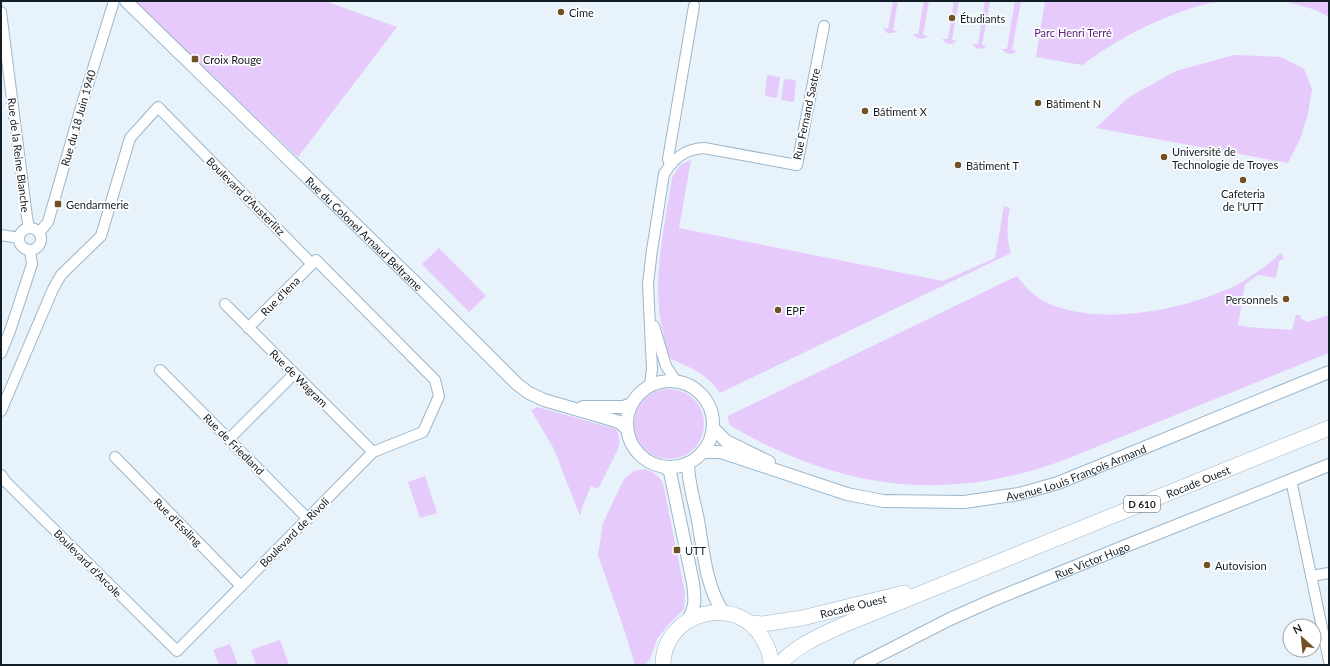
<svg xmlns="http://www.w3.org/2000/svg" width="1330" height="666" font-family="Lato,sans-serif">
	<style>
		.green { fill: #e5cafb }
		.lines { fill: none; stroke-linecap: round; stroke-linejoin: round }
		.minor-casing { stroke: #9bb6cb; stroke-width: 12 }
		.tertiary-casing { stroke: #9bb6cb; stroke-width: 14 }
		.primary-casing { stroke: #9bb6cb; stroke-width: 16 }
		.minor { stroke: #fff; stroke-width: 10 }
		.tertiary { stroke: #fff; stroke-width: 12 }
		.primary { stroke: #fff; stroke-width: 15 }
		.poi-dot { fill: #705126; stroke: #fff; stroke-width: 1.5 }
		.labels { text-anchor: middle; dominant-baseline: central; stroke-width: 3.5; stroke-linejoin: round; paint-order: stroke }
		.shield { fill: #fff; stroke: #5a6166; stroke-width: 1 }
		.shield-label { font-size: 10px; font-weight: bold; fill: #131d25 }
		.poi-label { font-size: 11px; fill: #131d25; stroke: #fff; text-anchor: start }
		.park-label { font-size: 11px; fill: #5f2283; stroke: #fff }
		.street-label { font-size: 11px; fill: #131d25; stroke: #fff }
	</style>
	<rect width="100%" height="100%" fill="#e7f2fb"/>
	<g class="green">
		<path d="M134,1H325L397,27L298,157Z"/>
		<path d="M893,1H898L893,30L898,31L893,33H887L883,28L888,29Z"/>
		<path d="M924,1H929L923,35L928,36L923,39L917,38L913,34H918Z"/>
		<path d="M954,1H959L952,40L957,41L952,44L946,43L942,39H948Z"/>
		<path d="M985,1H990L982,45L987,46L982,49L976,48L972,44H978Z"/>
		<path d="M1015,1H1021L1012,50L1017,51L1012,54L1006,53L1002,49H1007Z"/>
		<path d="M1045,1H1240C1229,2 1217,1 1206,4C1161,16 1119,38 1082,65L1036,57Z"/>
		<path d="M1259,1H1329V17L1316,10L1284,1Z"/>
		<path d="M1234,55L1281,57L1304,69L1312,89L1308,114L1300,139L1288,163L1096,128L1129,97L1176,71Z"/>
		<path d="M767,75L780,77L777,98L765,96Z"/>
		<path d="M784,79L796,80L794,102L781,100Z"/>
		<path d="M691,160L679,228L943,281L995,258L1004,206L1010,208C1007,223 1006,237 1011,253L720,393C708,374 691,368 671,359C666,352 665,342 663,333C651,282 664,230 672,178L680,165Z"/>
		<path d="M439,248L486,296L469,312L422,264Z"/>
		<path d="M1281,253L1284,259L1279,261L1276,278L1258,275L1245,284L1238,325L1248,327L1292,330L1296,315H1301L1300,318L1308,322L1329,315V353L1064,460C946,504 839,489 731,426L729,424L728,416L1017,276C1026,288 1037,300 1052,305C1099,324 1171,312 1218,293C1224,291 1231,288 1237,285C1249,278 1261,269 1272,261C1276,258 1277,255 1281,253Z"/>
		<circle cx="669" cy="424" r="35"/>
		<path d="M537,407L616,429C620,435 620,442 618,449L598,489L591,486L583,505L580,516L554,449L531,410Z"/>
		<path d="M645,469C653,472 658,475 663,483L685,593L684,609L668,625L657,639L650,659L645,665H635L625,632L598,555L603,523L624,479L634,471Z"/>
		<path d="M425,476L437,513L420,518L408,482Z"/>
		<path d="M280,640L289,665H256L251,650Z"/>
		<path d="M230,644L238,665H219L213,650Z"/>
	</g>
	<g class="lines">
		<defs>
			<g id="minor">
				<path d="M1,12L27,217L29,228"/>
				<path d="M670,165L668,159L694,6"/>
				<circle cx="30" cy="239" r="11"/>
				<path d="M39,233L48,222L82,104L114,1"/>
				<path d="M1,235L19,238"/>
				<path d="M225,304L373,452"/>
				<path d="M654,326L666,366L676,381"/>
				<path d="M248,328L312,264"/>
				<path d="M1,353L10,331L32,264L30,250"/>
				<path d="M160,370L308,519"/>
				<path d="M650,385L652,369L648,284L652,250L664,174C674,158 685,149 704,148L797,165L824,26"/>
				<path d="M1,411L53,289L61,275L101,236L130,138L158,107L312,264L316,260L435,380L439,396L423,432L373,452L177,651L6,482L1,475"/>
				<path d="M229,439L294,374"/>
				<path d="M115,457L241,586"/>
				<path d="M1291,480L1329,661"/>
				<path d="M1311,576L1329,573"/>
			</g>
			<g id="tertiary">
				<path id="s1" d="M126,1L424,291L517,384L529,393L544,400L606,418L619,422L626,428"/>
				<circle cx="670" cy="424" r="43"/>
				<path d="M583,407H623L631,404"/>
				<path d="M713,428L726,441L769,462"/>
				<path id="s2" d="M702,452H721L847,494L883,501L964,502L1019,494L1058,483L1329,372"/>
				<path d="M688,463C688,480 693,498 697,515C703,546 705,587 724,613"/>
				<path d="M665,467L670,472L693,583C695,599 696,606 688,620"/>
				<path id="s3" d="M860,665L950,619L993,600L1128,545L1329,465"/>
			</g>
			<g id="primary">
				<path id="s4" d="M750,623L763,624L802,618L904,593"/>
				<path d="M663,665C663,612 737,592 763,639C768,647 771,656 771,665"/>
				<path id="s5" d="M779,665C797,644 824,634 848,623L1329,428"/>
			</g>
		</defs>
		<use href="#minor" class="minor-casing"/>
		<use href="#tertiary" class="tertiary-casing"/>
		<use href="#primary" class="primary-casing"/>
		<use href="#minor" class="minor"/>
		<use href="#tertiary" class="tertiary"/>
		<use href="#primary" class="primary"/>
	</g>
	<g class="poi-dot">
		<circle cx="561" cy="12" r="4"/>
		<circle cx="952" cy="18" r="4"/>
		<rect x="191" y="55" width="8" height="8" rx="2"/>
		<circle cx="1038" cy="103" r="4"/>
		<circle cx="865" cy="111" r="4"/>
		<circle cx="1164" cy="157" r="4"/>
		<circle cx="958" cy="165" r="4"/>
		<circle cx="1243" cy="180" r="4"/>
		<rect x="54" y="200" width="8" height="8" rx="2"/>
		<circle cx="1286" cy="299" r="4"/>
		<circle cx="778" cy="310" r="4"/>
		<rect x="673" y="546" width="8" height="8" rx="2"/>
		<circle cx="1207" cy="565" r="4"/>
	</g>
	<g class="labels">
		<rect class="shield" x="1124" y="496" width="36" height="16" rx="3"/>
		<g class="shield-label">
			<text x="1142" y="504">D 610</text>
		</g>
		<g class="poi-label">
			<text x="569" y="12">Cime</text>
			<text x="960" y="18">Étudiants</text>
			<text x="203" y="59">Croix Rouge</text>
			<text x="1046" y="103">Bâtiment N</text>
			<text x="873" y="111">Bâtiment X</text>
			<text x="1172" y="151">Université de<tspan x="1172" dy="13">Technologie de Troyes</tspan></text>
			<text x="966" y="165">Bâtiment T</text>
			<text x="1243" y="193" text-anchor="middle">Cafeteria<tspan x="1243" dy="13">de l'UTT</tspan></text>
			<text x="66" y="204">Gendarmerie</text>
			<text x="1278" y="299" text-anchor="end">Personnels</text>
			<text x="786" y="310">EPF</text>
			<text x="685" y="550">UTT</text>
			<text x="1215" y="565">Autovision</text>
		</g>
		<g class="park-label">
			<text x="1073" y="32">Parc Henri Terré</text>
		</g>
		<g class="street-label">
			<text transform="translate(806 114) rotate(-78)">Rue Fernand Sastre</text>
			<text transform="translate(78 118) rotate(-74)">Rue du 18 Juin 1940</text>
			<text transform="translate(19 155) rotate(83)">Rue de la Reine Blanche</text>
			<text transform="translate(246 196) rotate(45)">Boulevard d'Austerlitz</text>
			<text stroke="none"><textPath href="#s1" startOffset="333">Rue du Colonel Arnaud Beltrame</textPath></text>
			<text transform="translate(280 296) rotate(-45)">Rue d'Iena</text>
			<text transform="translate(299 378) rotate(45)">Rue de Wagram</text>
			<text transform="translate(234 444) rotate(45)">Rue de Friedland</text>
			<text stroke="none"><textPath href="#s2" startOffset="386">Avenue Louis François Armand</textPath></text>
			<text stroke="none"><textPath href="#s5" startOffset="459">Rocade Ouest</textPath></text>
			<text transform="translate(178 522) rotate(45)">Rue d'Essling</text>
			<text transform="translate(294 532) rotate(-45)">Boulevard de Rivoli</text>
			<text stroke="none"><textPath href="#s3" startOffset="255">Rue Victor Hugo</textPath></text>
			<text transform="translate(88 563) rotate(45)">Boulevard d'Arcole</text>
			<text stroke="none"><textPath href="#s4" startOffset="105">Rocade Ouest</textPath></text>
		</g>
	</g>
	<rect width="1330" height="666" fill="none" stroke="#131d25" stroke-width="4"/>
	<g transform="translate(1302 638) rotate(333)"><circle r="19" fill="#ffffff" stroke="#a1a5a8"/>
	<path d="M0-3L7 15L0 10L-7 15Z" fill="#705126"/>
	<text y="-6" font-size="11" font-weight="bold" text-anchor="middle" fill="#131d25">N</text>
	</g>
</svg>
